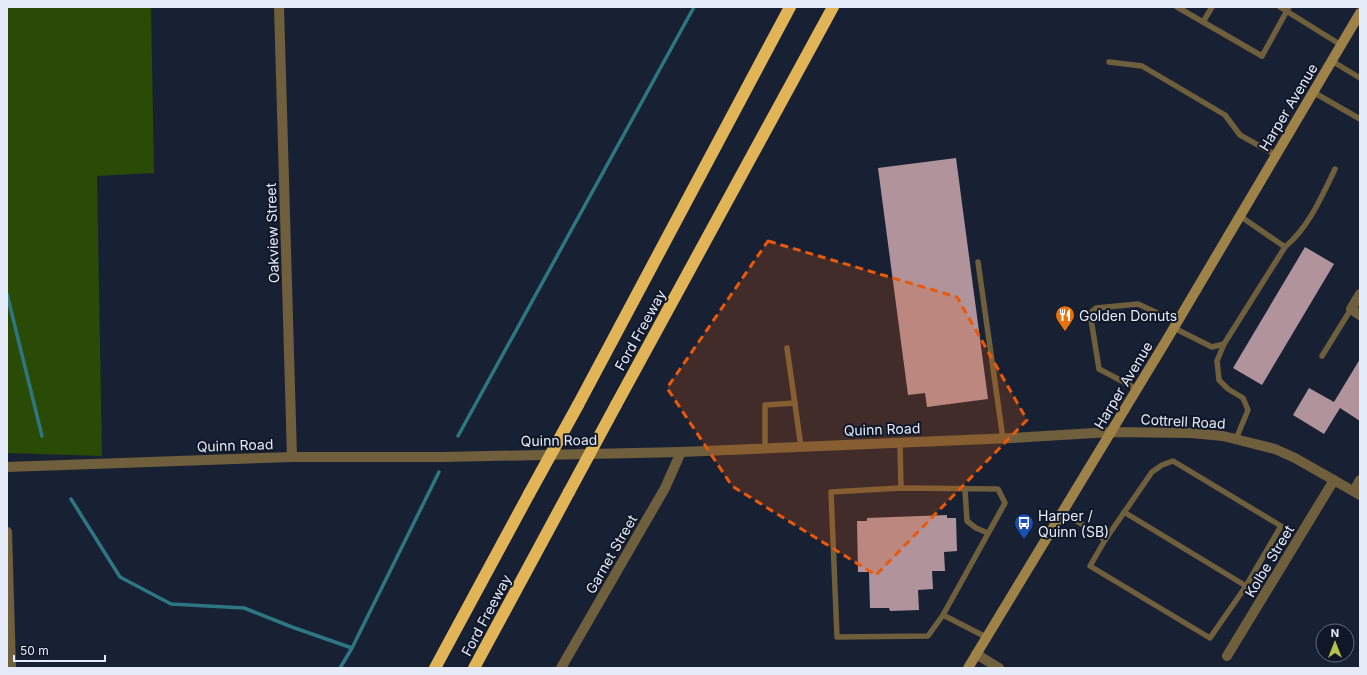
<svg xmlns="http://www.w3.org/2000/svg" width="1367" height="675" font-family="Inter,sans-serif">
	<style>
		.green { fill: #2a4b05 }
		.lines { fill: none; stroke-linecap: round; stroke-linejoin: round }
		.stream { stroke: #2d7783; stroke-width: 3.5 }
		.building { fill: #b1939c }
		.lane { stroke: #705f3c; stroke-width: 5.5 }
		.street { stroke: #705f3c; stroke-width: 10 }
		.secondary { stroke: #9e8248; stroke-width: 10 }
		.highway { stroke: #e1b557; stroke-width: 12 }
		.highway-bridge { stroke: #e1b557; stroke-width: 12 }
		.marked { fill: #e8590c; fill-opacity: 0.2; stroke: #e8590c; stroke-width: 3; stroke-dasharray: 8 5; stroke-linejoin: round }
		.labels { text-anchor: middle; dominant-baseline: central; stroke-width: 4; stroke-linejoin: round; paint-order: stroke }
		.street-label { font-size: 14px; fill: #e5ebf8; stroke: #0f1729 }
		.poi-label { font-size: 14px; fill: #e5ebf8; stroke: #0f1729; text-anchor: start }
	</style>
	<rect width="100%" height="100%" fill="#182133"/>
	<path class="green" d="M7,7H151L154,173L97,176L102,456L7,453Z"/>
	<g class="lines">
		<g class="stream">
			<path d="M7,294L42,436"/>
			<path d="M458,436L694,7"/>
			<path d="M71,499L120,577L171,604L244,608L292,627L352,648"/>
			<path d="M340,668L352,648L439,472"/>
		</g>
	</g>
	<g class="building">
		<path d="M956,158L988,399L927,407L925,393L908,395L878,168Z"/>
		<path d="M1305,247L1334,264L1262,385L1233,368Z"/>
		<path d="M1360,359V421L1340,408L1324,434L1293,415L1309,388L1334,402Z"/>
		<path d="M947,515V518H956L957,551L944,552L945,571H932L933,589L918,590L919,610L890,611L889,608H870L869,572H858L857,521H867V518Z"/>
	</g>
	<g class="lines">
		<g class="lane">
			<path d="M1177,7L1262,56L1289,7"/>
			<path d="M1280,7L1341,45"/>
			<path d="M1203,22L1212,7"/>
			<path d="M1332,61L1360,78"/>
			<path d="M1109,62L1142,66L1225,115L1240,135L1276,155"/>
			<path d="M1313,92L1360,119"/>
			<path d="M1285,247C1309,227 1322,196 1335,169"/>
			<path d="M978,262L1003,439"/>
			<path d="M1174,328L1212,347L1224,344L1285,247L1240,216"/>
			<path d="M1224,344L1217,361L1219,380L1228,389L1243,398L1248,410L1236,439"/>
			<path d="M787,348L801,447"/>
			<path d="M1322,356L1351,309"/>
			<path d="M1137,389L1099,369L1090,313L1096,308L1138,304L1177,322"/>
			<path d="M900,443L901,488"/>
			<path d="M765,448V405L795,403"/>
			<path d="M965,490L967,521L976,528L988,533"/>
			<path d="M1062,511L1105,540L1090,566L1210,638L1246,586L1281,526L1173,461L1162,465L1152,472L1105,540"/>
			<path d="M1124,512L1246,586"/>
			<path d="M943,615L1005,503L998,489L901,488L831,492L837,637L928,636L943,615L986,637"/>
		</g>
		<g class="street">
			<path d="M279,7L292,457"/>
			<path d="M1360,294L1351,309L1360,315"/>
			<path d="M7,467L292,457H443L681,452L1012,438L1111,432L1191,433L1223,436L1275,449L1295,458L1360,495"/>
			<path d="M1354,491L1360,480"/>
			<path d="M7,532L11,668"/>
			<path d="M976,654L999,668"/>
			<path d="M1227,656L1334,480"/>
			<path d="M561,668L665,488L681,452"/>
		</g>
		<path class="secondary" d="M968,668L1169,336L1360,13"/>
		<g class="highway">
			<path d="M578,405L790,7"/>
			<path d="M616,405L833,7"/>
			<path d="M435,668L529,494"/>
			<path d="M474,668L569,492"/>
		</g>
		<g class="highway-bridge">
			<path d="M569,492L616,405"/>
			<path d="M529,494L578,405"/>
		</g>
	</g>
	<path class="marked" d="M768,241L957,297L1027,420L876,575L732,486L667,388Z"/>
	<defs>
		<symbol id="restaurant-pin" viewBox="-11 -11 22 30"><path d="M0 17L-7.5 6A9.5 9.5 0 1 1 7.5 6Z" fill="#e8710a" stroke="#0f1729"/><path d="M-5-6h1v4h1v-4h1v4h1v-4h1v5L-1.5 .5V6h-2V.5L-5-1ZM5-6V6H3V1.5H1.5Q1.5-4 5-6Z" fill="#fff"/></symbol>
		<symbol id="bus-pin" viewBox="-11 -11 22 30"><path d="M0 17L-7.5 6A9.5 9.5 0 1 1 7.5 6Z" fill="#1a4fb4" stroke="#0f1729"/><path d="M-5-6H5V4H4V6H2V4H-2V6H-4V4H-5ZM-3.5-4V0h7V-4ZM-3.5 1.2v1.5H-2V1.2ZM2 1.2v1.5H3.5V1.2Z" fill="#fff"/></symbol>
	</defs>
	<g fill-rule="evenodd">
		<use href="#restaurant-pin" x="1054" y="304" width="22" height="30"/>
		<use href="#bus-pin" x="1013" y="512" width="22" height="30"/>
	</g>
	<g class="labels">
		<g class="street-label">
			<text transform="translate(1288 107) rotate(-59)">Harper Avenue</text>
			<text transform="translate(272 233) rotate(-92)">Oakview Street</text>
			<text transform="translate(640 330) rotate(-61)">Ford Freeway</text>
			<text transform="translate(1123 385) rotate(-59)">Harper Avenue</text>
			<text transform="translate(1183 421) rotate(3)">Cottrell Road</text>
			<text transform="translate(882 429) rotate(-2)">Quinn Road</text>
			<text transform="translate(559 440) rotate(-1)">Quinn Road</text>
			<text transform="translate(235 445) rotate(-2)">Quinn Road</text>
			<text transform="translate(611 554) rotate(-60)">Garnet Street</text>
			<text transform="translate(1269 561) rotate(-59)">Kolbe Street</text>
			<text transform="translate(486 615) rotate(-62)">Ford Freeway</text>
		</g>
		<g class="poi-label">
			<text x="1079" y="315">Golden Donuts</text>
			<text x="1038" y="515">Harper /<tspan x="1038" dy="16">Quinn (SB)</tspan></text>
		</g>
	</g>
	<rect width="1367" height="675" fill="none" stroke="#e5ebf8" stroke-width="16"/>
	<g transform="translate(1335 643)"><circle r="19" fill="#0f1729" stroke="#656c7c"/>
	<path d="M0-3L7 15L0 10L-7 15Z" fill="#b5c249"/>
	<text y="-6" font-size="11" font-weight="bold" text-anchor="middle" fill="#e5ebf8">N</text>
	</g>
	<path d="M14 655v6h91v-6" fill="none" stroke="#e5ebf8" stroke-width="2"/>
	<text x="20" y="655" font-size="12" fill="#e5ebf8" stroke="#0f1729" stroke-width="3" paint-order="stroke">50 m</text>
</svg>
